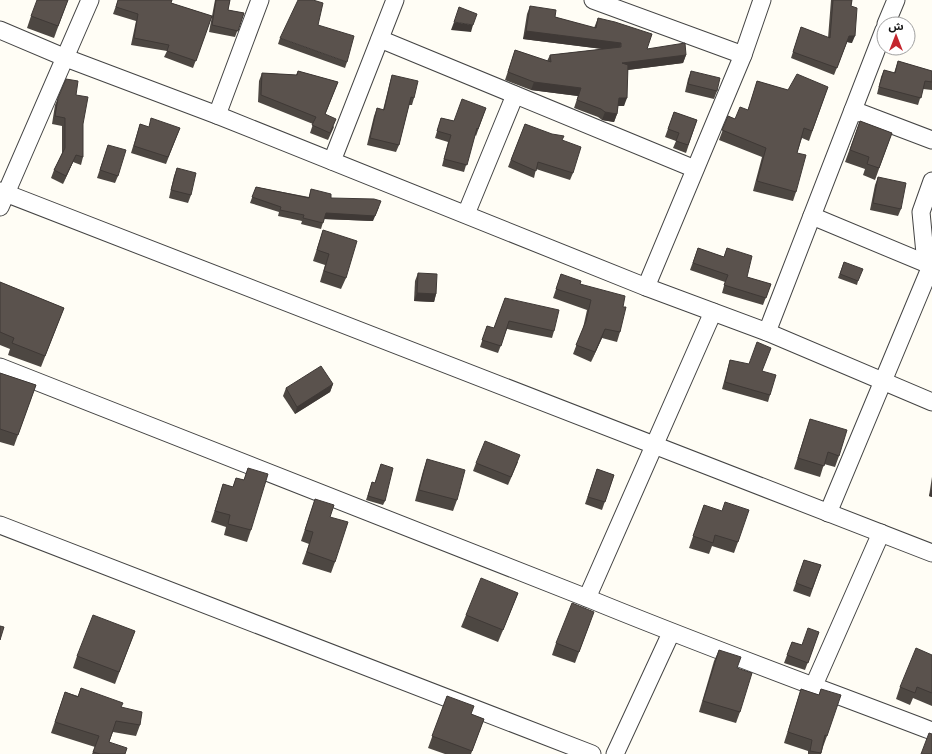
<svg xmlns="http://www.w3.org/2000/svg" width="932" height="754" font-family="'PT Serif','Noto Sans Arabic',serif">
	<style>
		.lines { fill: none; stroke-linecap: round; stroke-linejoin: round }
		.street-casing { stroke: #444; stroke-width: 19 }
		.street { stroke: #fff; stroke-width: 17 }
		.wall { fill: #4d4742 }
		.shaded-wall { fill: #3f3936 }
		.building { fill: #5a524d; stroke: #3f3936 }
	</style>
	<rect width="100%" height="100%" fill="#fffdf5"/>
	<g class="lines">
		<defs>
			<g id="street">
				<path d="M593,0L743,55"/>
				<path d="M886,24L896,0"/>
				<path d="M0,30L66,58L217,115L646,287L767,332L932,402"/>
				<path d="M380,39L695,169"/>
				<path d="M853,110L932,140"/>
				<path d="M217,115L260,0"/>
				<path d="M332,161L395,0"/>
				<path d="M0,191L932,553"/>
				<path d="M0,207L90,0"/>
				<path d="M466,214L515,95"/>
				<path d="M812,216L932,266"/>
				<path d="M926,264L921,212L932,181"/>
				<path d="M646,287L743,55L762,0"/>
				<path d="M767,332L884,30"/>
				<path d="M0,367L587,598C701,645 817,687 932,731"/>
				<path d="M828,513L931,266"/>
				<path d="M0,525L592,754"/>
				<path d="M587,598L713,312"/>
				<path d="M814,685L881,533"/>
				<path d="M615,754L671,633"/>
			</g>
		</defs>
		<use href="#street" class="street-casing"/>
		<use href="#street" class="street"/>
	</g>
	<g class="wall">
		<path d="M68,0L54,38L27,28L31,16Z"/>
		<path d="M118,0L171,3L212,16L193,68L164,57L167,51L131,45L136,21L113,14Z"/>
		<path d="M215,0H230L228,10L244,13L235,37L209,32Z"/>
		<path d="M831,0H852L851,6L852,43L847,42L834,75L791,58L801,27L828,38Z"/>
		<path d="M530,6L555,17L594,28L598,18L647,49L686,55L683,63L628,70L624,106H618L617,114L614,122L602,120L598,117L574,108L578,96L531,90L505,80L515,50L547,61L550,55L603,49L523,39L527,14Z"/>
		<path d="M280,38L347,62L345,68L278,44Z"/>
		<path d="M898,61L932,71V90L923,89L918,105L877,94L881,77L884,70L894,73Z"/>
		<path d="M298,71L338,82L325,115L334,127L328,140L310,133L313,124L258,102L259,81L262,73L296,75Z"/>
		<path d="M691,71L717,91L714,99L685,92L688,79Z"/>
		<path d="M392,75L414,98L412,105H409L399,145L396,152L367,145L374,116L377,108L383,110L390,82Z"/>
		<path d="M757,81L788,90L828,87L809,141L802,138L797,153L796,192L793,201L753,191L762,157L719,140L728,116L735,119L748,110Z"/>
		<path d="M76,95L83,124V157L81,165L73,162L63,184L51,178L54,170L62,153V126L52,124L55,105L58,98Z"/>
		<path d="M486,108L476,136L475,135L464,172L442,166L448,142L435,138L441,118L454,121Z"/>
		<path d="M674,112L697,120L686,153L673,148L676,141L665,137Z"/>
		<path d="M860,121L892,133L875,180L863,175L865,169L845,162Z"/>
		<path d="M140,124L148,127L180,128L166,164L131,153Z"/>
		<path d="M525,124L562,140L573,173L570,180L536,169L534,178L508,167Z"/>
		<path d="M108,145L118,176L115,183L97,178Z"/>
		<path d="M177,168L191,195L188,203L169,198L174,176Z"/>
		<path d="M878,177L901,209L898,216L870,210L875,185Z"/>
		<path d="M256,187L309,197L311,189L331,198L373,221L324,219L321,229L301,224L302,221L278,216L279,212L250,203Z"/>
		<path d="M323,230L346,278L341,289L320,282L325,265L313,261Z"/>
		<path d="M698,248L724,257L727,248L747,277L771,284L763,305L722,293L725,282L690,270Z"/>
		<path d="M844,262L858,281L857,285L838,278Z"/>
		<path d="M418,273L436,294L434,302L414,301L415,281Z"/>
		<path d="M561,274L580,284L623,307L620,332L617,342L602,338L591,362L573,354L583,328L587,310L553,298Z"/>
		<path d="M0,282L64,308L41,367L8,355L10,349L0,345Z"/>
		<path d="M505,298L554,331L552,338L507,329L498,353L480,347L487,326L494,328Z"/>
		<path d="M730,360L762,371L770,395L768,402L722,389L728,367Z"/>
		<path d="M0,373L36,385L14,446L0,442Z"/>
		<path d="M333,384L330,392L295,414L283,396L286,388Z"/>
		<path d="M810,419L839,456L835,467L824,464L820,477L794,469Z"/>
		<path d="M427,459L457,500L453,511L415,501L423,471Z"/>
		<path d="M518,462L508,485L473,471L476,463Z"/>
		<path d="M381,464L385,501L383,505L366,500L372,482L375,483Z"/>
		<path d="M248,468L251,530L247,542L224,535L226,527L211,522L223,484L233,487L236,478L244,480Z"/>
		<path d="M597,469L614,475L602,510L585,504Z"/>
		<path d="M932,477V497L929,496Z"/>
		<path d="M315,499L330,517L335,562L331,573L302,564L309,544L301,541Z"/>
		<path d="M704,505L738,542L734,553L712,546L709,554L689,548Z"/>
		<path d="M804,560L821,565L810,597L793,591Z"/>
		<path d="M518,593L498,642L461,627L466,615Z"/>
		<path d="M590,623L575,663L552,655L556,643Z"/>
		<path d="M135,631L115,684L73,668L77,656Z"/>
		<path d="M819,632L805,670L784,663L792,642L802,645Z"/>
		<path d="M719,650L737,668L740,712L736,723L699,712L714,661Z"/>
		<path d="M932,655V706L913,698L910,705L896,699L900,687Z"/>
		<path d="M81,688L121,707L140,725L136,736L113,732L109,742L125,754H92L95,747L51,733L65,692L78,696Z"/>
		<path d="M801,689L819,695L821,689L827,736L823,747L821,754H808V751L784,743Z"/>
		<path d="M447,696L471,714L484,719L471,754H445L428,748Z"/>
	</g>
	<g class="shaded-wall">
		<path d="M454,22L473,25L471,32L451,30Z"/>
		<path d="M526,31L621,43L618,51L523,39Z"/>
		<path d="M849,36H855L852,43L847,42L834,75Z"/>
		<path d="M686,55L683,63L619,71L622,63Z"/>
		<path d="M534,82L581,88L578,96L531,90Z"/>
		<path d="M619,98H627L624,106H616Z"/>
		<path d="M605,112L617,114L614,122L602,120Z"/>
		<path d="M76,155L73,162L63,184L66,176Z"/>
		<path d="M379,207L373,221L324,219L326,213Z"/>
		<path d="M417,293L436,294L434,302L414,301Z"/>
		<path d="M605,329L602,338L591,362L595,352Z"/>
		<path d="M333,384L330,392L295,414L297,407Z"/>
		<path d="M931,490H932V497L929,496Z"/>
		<path d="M518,593L513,604L498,642L503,630Z"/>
	</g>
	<g class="building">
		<path d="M37,0H68L58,26L31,16Z"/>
		<path d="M118,0H172L171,3L212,16L196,61L167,51L169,45L134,38L138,14L116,7Z"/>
		<path d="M216,0H230L228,10L244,13L238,31L212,25Z"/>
		<path d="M298,0H313L323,3L318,25L354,36L347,62L280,38Z"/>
		<path d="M833,0H852L851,6L857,8L855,36H849L837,68L793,52L801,27L830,38Z"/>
		<path d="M530,6L556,10L555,17L596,28L598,18L615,22L652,34L647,49L685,43L686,55L622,63L628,65L627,98H619L617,114L605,112L601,109L577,100L581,88L534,82L508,72L515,50L551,62L550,55L621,47V43L526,31Z"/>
		<path d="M459,7L477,14L473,25L454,22Z"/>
		<path d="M898,61L932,71V82L925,81L921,98L879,87L884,70L895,73Z"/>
		<path d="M298,71L338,82L325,114L336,119L330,133L312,125L316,117L261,95L262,73L297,75Z"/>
		<path d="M691,71L720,78L717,91L688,84Z"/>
		<path d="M797,74L828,87L812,131L804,128L797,153L806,155L796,192L757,181L766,148L722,130L728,116L735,119L740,107L748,110L757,81L788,90Z"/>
		<path d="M392,75L418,81L414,98L411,97L399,145L370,138L377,108L384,110Z"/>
		<path d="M66,79L78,81L76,95L88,97L83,124V157L76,155L66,176L54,170L65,148V118L55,116L58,98Z"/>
		<path d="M462,99L486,108L478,129L477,128L467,165L444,159L451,135L437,131L441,118L454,121Z"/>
		<path d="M674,112L697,120L688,145L676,141L679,133L668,129Z"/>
		<path d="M151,118L180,128L168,157L134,146L140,124L149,127Z"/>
		<path d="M860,121L892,133L879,168L867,164L869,157L850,150Z"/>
		<path d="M525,124L552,134L564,136L562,140L581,147L573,173L538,162L536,171L511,160Z"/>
		<path d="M108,145L126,150L118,176L100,170Z"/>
		<path d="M177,168L196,173L191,195L171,190Z"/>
		<path d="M878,177L906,183L901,209L873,203Z"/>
		<path d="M256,187L309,198L311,189L331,194V198L374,199L381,201L375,216L326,213L323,223L303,218L304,215L280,210L281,207L252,197Z"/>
		<path d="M323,230L357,241L346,278L324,271L329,254L317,250Z"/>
		<path d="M698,248L724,257L727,248L752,256L747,277L771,284L766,298L724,285L728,275L693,263Z"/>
		<path d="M844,262L863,269L858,281L840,274Z"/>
		<path d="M418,273L437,274L436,294L417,293Z"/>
		<path d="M561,274L581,281L580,284L625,296L623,307H626L620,332L605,329L595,352L576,345L586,321L591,300L556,289Z"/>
		<path d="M0,282L64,308L45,356L12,343L14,338L0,332Z"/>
		<path d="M505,298L559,310L554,331L509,321L501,346L482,340L487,326L494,328Z"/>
		<path d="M757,342L771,348L762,371L776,375L770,395L725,382L730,360L749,364Z"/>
		<path d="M321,366L333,384L297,407L286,388Z"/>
		<path d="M0,373L36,385L18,435L0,429Z"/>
		<path d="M810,419L847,430L839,456L828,452L824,466L798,458Z"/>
		<path d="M485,441L520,455L511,477L476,463Z"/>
		<path d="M427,459L465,470L457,500L419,490Z"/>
		<path d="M381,464L393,468L385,501L368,496L372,482L375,483Z"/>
		<path d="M248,468L268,474L251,530L228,524L230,515L215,511L223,484L233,487L236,478L244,480Z"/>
		<path d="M597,469L614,475L605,502L588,497Z"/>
		<path d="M315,499L334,505L330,517L348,522L335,562L307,552L313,532L305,530Z"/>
		<path d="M725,502L749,510L738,542L715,535L713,543L693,536L704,505L722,511Z"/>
		<path d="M804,560L821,565L812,589L796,583Z"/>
		<path d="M481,578L518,593L503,630L466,615Z"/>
		<path d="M572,603L594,612L579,652L556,643Z"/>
		<path d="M93,615L135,631L119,672L77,656Z"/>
		<path d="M0,626L4,627L0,640Z"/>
		<path d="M808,628L819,632L808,663L787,655L792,642L802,645Z"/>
		<path d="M916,648L932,655V693L917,687L915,693L900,687Z"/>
		<path d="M719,650L741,657L737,668L752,673L740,712L703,701Z"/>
		<path d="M81,688L123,703L121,707L142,712L140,725L116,721L109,742L127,748L125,754H100L93,752L99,736L55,722L65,692L78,697Z"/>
		<path d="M801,689L819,695L821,689L841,695L827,736L825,735L821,753L810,751L812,740L788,732Z"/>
		<path d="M447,696L474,706L471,714L484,719L472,751L432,736Z"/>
		<path d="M929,733L932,734V754H921Z"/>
	</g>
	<g transform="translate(896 36)"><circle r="19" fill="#ffffff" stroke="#a0a0a0"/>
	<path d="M0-3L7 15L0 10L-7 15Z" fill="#c4262e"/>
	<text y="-6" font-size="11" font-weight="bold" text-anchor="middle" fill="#111111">ش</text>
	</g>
</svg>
